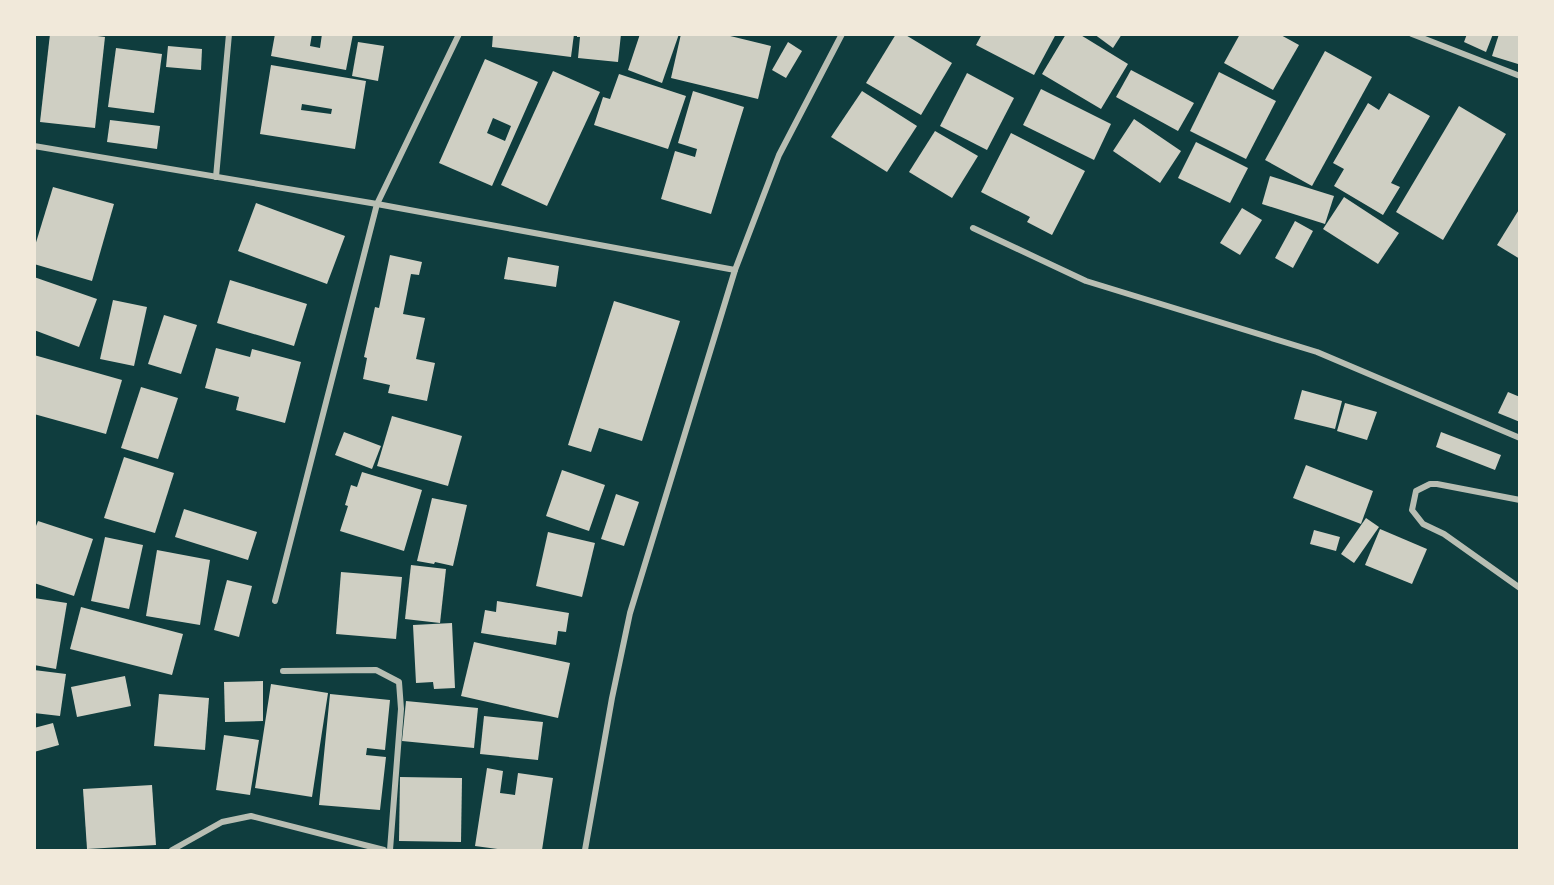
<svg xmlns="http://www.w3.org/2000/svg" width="1554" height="885" font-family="'Asap Condensed',sans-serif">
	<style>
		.building { fill: #cfcfc3; fill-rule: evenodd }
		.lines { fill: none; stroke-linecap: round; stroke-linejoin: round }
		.minor { stroke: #b8beb3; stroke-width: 6 }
	</style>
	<rect width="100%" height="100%" fill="#0f3d3e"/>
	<g class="building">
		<path d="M50,34H82L105,37L95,128L40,122Z"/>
		<path d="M275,34H312L310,46L320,48L322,34H353L346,70L271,56Z"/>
		<path d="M493,34H574L571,57L492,47Z"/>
		<path d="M577,34H621L618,62L578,58L580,37H577Z"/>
		<path d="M640,34H679L662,83L628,70Z"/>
		<path d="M681,34H722L771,46L758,99L671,78Z"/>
		<path d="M896,34H904L952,63L921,115L866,83Z"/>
		<path d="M982,34H1056L1034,75L976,45Z"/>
		<path d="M1066,34H1079L1128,64L1101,109L1042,74Z"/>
		<path d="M1094,34H1122L1113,48Z"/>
		<path d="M1240,34H1279L1299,45L1273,90L1224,63Z"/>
		<path d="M1467,34H1493L1486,52L1464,42Z"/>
		<path d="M1499,34H1520L1518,64L1492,56Z"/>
		<path d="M358,42L384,46L378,81L352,76Z"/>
		<path d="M788,42L802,51L786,78L772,70Z"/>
		<path d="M168,46L202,49L201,70L166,67Z"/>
		<path d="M116,48L162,54L154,113L108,107Z"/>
		<path d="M1325,51L1372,77L1312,186L1265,160Z"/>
		<path d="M485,59L538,82L492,186L439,163ZM493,118L511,126L505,141L487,133Z"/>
		<path d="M271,65L366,81L355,149L260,134ZM302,104L332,109L331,114L301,110Z"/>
		<path d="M1131,70L1194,103L1178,131L1116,97Z"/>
		<path d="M553,71L600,92L547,206L501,185Z"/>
		<path d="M1219,72L1276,101L1246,159L1190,131Z"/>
		<path d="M967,73L1014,98L987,150L940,126Z"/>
		<path d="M619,74L686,96L668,149L594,125L603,97L610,99Z"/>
		<path d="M1041,89L1111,124L1094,160L1023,125Z"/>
		<path d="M693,91L744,107L711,214L661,199L675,151L695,157L697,149L678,143Z"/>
		<path d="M862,91L917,126L887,172L831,137Z"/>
		<path d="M1389,93L1430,116L1391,183L1400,187L1383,215L1334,186L1344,169L1333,163L1368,103L1379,110Z"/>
		<path d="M1459,106L1506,134L1443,240L1396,212Z"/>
		<path d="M1134,119L1181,151L1160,183L1113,151Z"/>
		<path d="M110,120L160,126L157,149L107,142Z"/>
		<path d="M935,131L978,156L952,198L909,172Z"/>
		<path d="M1011,133L1085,171L1052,235L1027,222L1030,217L981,192Z"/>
		<path d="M1196,142L1248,168L1230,203L1178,178Z"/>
		<path d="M1270,176L1334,196L1325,224L1262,204Z"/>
		<path d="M53,187L114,204L92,281L34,264V249Z"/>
		<path d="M1344,197L1399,233L1378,264L1323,229Z"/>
		<path d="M256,203L345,236L327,284L238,251Z"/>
		<path d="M1242,208L1262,220L1240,255L1220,243Z"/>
		<path d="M1520,208V259L1497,245Z"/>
		<path d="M1295,221L1313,231L1293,268L1275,258Z"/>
		<path d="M390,255L422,262L419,275L411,274L403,314L425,318L416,359L435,363L427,401L388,393L390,385L363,379L367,358L364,357L375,307L379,308Z"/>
		<path d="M508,257L559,266L556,287L504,279Z"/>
		<path d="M34,277L97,299L79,347L34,330Z"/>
		<path d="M230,280L307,304L294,346L217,323Z"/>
		<path d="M113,300L147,307L134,366L100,359Z"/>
		<path d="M614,301L680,321L642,441L599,428L591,452L568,445Z"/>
		<path d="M164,315L197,325L181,374L148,364Z"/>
		<path d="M216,348L250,357L252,349L301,362L285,423L236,410L239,397L205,388Z"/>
		<path d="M34,355L122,380L106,434L34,414Z"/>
		<path d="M141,387L178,398L158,459L121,448Z"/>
		<path d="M1302,390L1342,401L1335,429L1294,419Z"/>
		<path d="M1508,392L1520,397V422L1498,413Z"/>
		<path d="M1345,403L1377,412L1367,440L1337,431Z"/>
		<path d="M392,416L462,436L448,486L377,466Z"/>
		<path d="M344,432L381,446L372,469L335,455Z"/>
		<path d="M1441,432L1501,455L1495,470L1436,447Z"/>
		<path d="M124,457L174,473L155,533L104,518Z"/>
		<path d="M1306,465L1373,491L1361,524L1293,498Z"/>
		<path d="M562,470L605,485L589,531L546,516Z"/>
		<path d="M362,472L422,490L404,551L340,531L348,506L345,505L351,485L357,487Z"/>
		<path d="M616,494L639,502L624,546L601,539Z"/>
		<path d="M432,498L467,505L453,566L435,562L434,564L417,561Z"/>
		<path d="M184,509L257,532L248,560L175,537Z"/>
		<path d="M1366,518L1379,527L1354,563L1341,554Z"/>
		<path d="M38,521L93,539L74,596L34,583V531Z"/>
		<path d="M1380,529L1427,549L1412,584L1365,565Z"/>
		<path d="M1314,530L1340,537L1336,551L1310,544Z"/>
		<path d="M548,532L595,543L582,597L536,586Z"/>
		<path d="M105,537L143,545L129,609L91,601Z"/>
		<path d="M157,550L210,560L200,625L146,616Z"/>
		<path d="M411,565L446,569L440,623L405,619Z"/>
		<path d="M341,572L402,577L396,639L336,634Z"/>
		<path d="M227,580L252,586L239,637L214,630Z"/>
		<path d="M34,598L67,603L56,669L34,665Z"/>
		<path d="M497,601L569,613L566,632L558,631L556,645L481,633L485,610L496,612Z"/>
		<path d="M81,607L183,634L172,675L70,649Z"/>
		<path d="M452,623L455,688L434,689L433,682L416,683L413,625Z"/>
		<path d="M474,642L570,663L558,718L461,696Z"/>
		<path d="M34,670L66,674L60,716L34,713Z"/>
		<path d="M125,676L131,706L77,717L71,687Z"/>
		<path d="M263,681V721L225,722L224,682Z"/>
		<path d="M271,684L328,693L312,797L255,788Z"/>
		<path d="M159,694L209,698L205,750L154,746Z"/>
		<path d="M330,694L390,700L385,750L367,748L366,755L386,757L380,810L319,805Z"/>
		<path d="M406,701L478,708L474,748L402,741Z"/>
		<path d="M484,716L543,722L538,760L480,754Z"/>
		<path d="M53,723L59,745L34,752V728Z"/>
		<path d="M224,735L259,740L250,795L216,790Z"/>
		<path d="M487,768L503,771L500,793L515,795L518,773L553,778L542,850H505L475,846Z"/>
		<path d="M400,777L462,778L461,842L399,841Z"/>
		<path d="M152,785L156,845L87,849L83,789Z"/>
	</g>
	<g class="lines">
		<g class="minor">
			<path d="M1412,34L1520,76"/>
			<path d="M34,146L377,204L735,270"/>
			<path d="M216,177L229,34"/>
			<path d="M973,228L1086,281L1317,352L1520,438"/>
			<path d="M1520,500L1437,484H1430L1416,491L1412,510L1423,524L1444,534L1520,588"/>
			<path d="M275,601L377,204L459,34"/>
			<path d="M283,671L376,670L399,682L401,709L390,850"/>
			<path d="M172,850L222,822L251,816L384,850"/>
			<path d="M585,850L612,698L630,613L735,270L779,155L842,34"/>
		</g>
	</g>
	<rect width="1554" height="885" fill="none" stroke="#f1e9da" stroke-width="72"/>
</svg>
